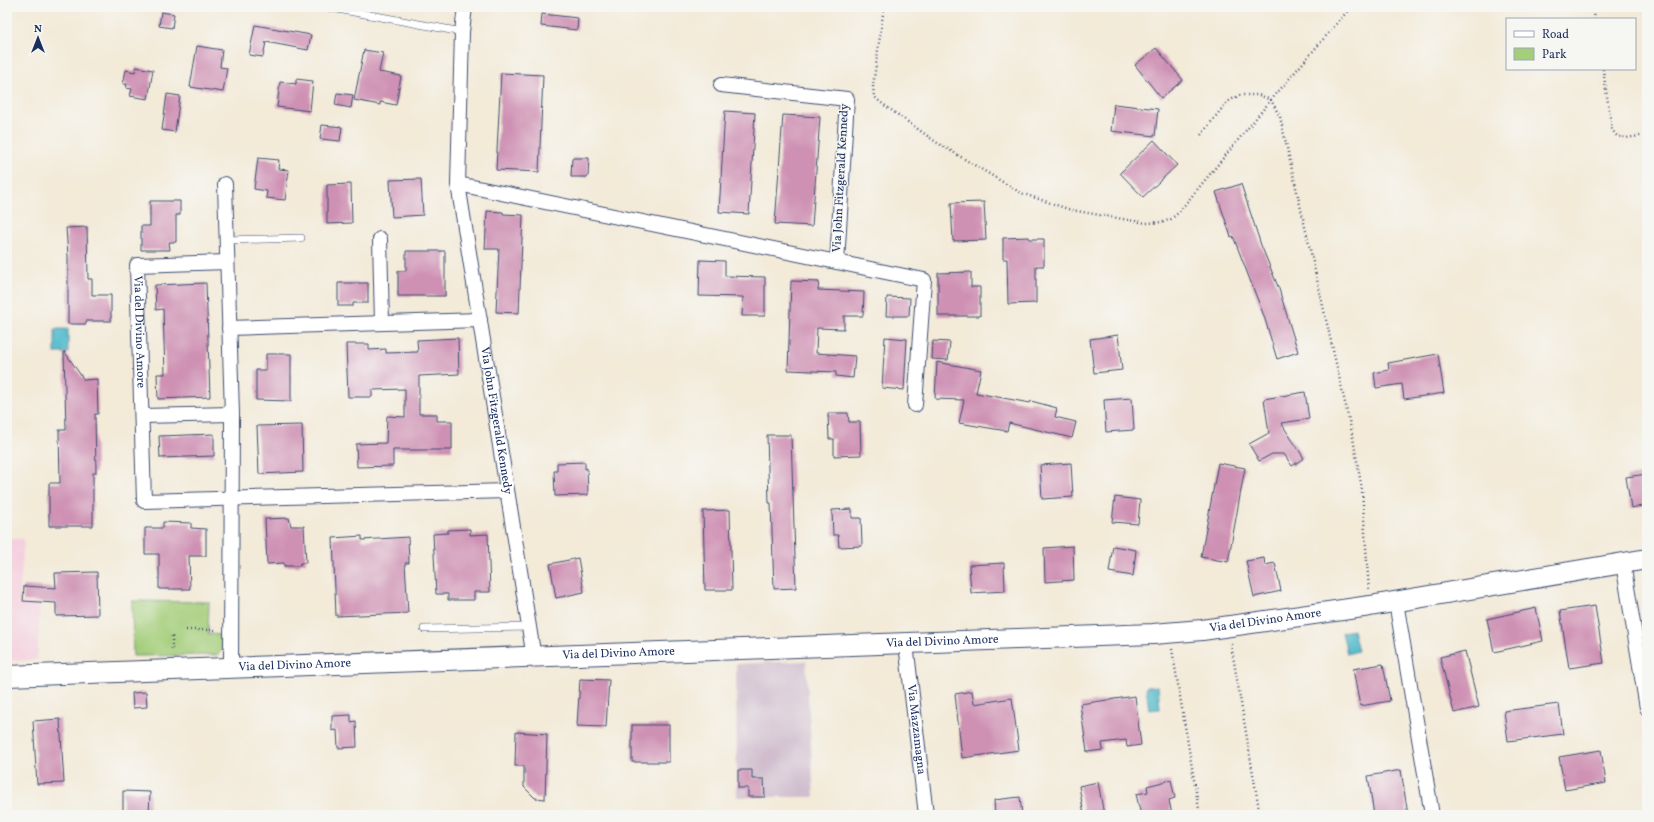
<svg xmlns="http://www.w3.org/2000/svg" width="1654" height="822" font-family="Vollkorn,serif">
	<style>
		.built { fill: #f4cfde }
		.industrial { fill: #d0bdce }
		.green { fill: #a4ce7a; stroke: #607e6c }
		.water { fill: #4db9c9; stroke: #347494 }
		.building { fill: #ce90b3 }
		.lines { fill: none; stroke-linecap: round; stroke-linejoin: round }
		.lane-casing { stroke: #3b4b70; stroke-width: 8 }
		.street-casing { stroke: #3b4b70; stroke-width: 16 }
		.secondary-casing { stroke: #3b4b70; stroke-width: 22 }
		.path { stroke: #3b4b70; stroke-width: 2.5; stroke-dasharray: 1 3; stroke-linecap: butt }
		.lane { stroke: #fff; stroke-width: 7 }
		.street { stroke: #fff; stroke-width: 14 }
		.secondary { stroke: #fff; stroke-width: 20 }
		.labels { text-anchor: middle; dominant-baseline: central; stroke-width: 3; stroke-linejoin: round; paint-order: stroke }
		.street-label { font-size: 12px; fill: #1b2f5e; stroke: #f6f6f2 }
	</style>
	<rect width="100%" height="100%" fill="#f6f6f2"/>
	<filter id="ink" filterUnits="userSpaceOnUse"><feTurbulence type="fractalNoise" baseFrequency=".025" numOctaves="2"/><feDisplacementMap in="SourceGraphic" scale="8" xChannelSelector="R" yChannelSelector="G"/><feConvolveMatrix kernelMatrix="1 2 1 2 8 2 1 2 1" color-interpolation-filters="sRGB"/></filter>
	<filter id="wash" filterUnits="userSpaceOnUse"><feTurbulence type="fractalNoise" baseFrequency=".012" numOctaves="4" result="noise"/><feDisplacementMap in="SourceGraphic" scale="16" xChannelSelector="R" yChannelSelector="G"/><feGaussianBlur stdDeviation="0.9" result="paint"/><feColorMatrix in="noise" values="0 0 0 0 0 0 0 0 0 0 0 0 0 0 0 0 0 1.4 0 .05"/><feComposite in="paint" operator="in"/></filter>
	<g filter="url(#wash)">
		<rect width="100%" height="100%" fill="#f3ead8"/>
		<path class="built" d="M7,539H24L19,603H40L37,660L7,661Z"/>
		<path class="industrial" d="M806,661L814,797H737L736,664Z"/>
		<path class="green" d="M132,601L209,602L208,634L223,635V649L217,655L133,656Z"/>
		<g class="water">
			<rect x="55" y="329" width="13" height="24"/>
			<path d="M1353,630L1358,651L1347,654L1342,632Z"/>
			<path d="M1158,686L1160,709L1149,710L1146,687Z"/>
		</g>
		<g id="blocks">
			<g class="building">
				<path d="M161,12L174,14L172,28L159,26Z"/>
				<path d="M542,14L578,18L577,30L541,26Z"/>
				<path d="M255,25L311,35L308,50L266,42L263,57L249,55Z"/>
				<path d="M197,46L222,50L220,67L227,68L223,92L190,87Z"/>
				<path d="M1156,48L1183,80L1161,98L1135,65Z"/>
				<path d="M364,50L383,53L379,72L401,76L396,105L380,102V105L354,100Z"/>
				<path d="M136,67L153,70L148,99L130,96L132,89L126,88L127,84H123L126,70L135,72Z"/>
				<path d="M501,73L543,75L539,172L496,170Z"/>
				<path d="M296,79L313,81L310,111L277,107L280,82L296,84Z"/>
				<path d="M337,93L353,95L351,108L335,105Z"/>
				<path d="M167,94L180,96L175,132L162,130Z"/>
				<path d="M1114,104L1158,109L1155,136L1111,131Z"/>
				<path d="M725,111L755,113L749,214L719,212Z"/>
				<path d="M783,115L820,117L812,226L775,224Z"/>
				<path d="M322,125L342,127L340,141L320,139Z"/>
				<path d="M1154,140L1177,165L1143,197L1120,173Z"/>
				<path d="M258,158L279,160L278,169L289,170L285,200L266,198L267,191L254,189Z"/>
				<path d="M572,158H589L588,177H571Z"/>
				<path d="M421,179L423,215L392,217L390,180Z"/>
				<path d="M351,184L352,223L327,224V185Z"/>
				<path d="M1241,184L1261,245L1279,289L1298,352L1277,359L1264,316L1233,236L1231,237L1216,192Z"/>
				<path d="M150,201H180V215H176V242H169L170,250H141V226H150Z"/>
				<path d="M984,202L986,240L953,241L951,203Z"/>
				<path d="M487,211L503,212V214L523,215L519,313L496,312L499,249H485Z"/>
				<path d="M87,227L88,279H92V295H111V321H86V324H68V256L66,228Z"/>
				<path d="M1029,237V239H1044V266H1036V303L1008,304L1007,259H1003V238Z"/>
				<path d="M406,251H445V296H398V271H406Z"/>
				<path d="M700,260L725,261V276L765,277V316H742L743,297L699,296Z"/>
				<path d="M971,272V287H980V316H938V273Z"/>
				<path d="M791,281L819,282L818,290L864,292L863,316H844V329L817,328L816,353L855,356L853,378L836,376V372L788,370Z"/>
				<path d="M206,283L210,397L158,399L157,374H165L163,309L156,310L155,285Z"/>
				<path d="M338,283H368V303H353V306H338Z"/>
				<path d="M887,297L910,298L909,316H886Z"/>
				<path d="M1118,335L1122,370L1094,373L1090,339Z"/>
				<path d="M885,337L907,339L904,390L882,388Z"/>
				<path d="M458,338L459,374L419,376V414H437V421H452V450H393V466L357,467L356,444L386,443L387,416L405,417V389L372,390V397H348L346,344H369V350L386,349V353L418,352L417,340Z"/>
				<path d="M933,341L950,342L948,360L932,359Z"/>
				<path d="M64,351L84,380L97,379L98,414H95L96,473H93V526H49V483H60L59,430H66Z"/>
				<path d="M266,354H291V401L256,400V370H266Z"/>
				<path d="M1438,354L1444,393L1404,399L1402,384L1376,388L1374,373L1389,370L1388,363Z"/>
				<path d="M937,362L981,370L976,393L1030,403L1031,401L1057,408L1055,417L1076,422L1072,438L1009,423L1007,431L959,423L964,400L935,399Z"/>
				<path d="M1305,392L1309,419L1281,423L1304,458L1292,466L1284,454H1272L1259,461L1249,444L1269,433L1264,399Z"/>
				<path d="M1132,398L1134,430L1106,432L1104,400Z"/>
				<path d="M828,413H848L849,422H860L861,455L834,456V439H829Z"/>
				<path d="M302,425L303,472L259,474L257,426Z"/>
				<path d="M214,434V456L160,458L159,436Z"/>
				<path d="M767,435H791L796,588L774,589L771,503H769Z"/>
				<path d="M585,462V469L587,468L588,495L555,496L554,471H557V463Z"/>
				<path d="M1071,463L1073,497L1042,499L1040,465Z"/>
				<path d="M1218,463L1245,468L1228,562L1201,557Z"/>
				<path d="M1647,474V505L1631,508L1626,477Z"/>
				<path d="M1115,497L1140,500L1138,524L1112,522Z"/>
				<path d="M852,509V518H861L862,546L839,547L838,535H833L832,510Z"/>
				<path d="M730,510L732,590H705L703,511Z"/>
				<path d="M289,518L291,526H304L306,563H300V566H284V563L267,564L265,519Z"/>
				<path d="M163,522L191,523V528L206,529V556H189L190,589H159V554H145V528H163Z"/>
				<path d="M470,529V535L488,534L490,592H474V600H448V594H436L433,534L448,533V530Z"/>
				<path d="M362,536V540L408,537L409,563H405L408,613L336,616L333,538Z"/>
				<path d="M1073,546L1074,580L1045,582L1044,548Z"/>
				<path d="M1113,546L1136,550L1133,576L1109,572Z"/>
				<path d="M578,558L584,592L556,598L550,564Z"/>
				<path d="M1264,558L1265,565L1275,563L1281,591L1254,597L1246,561Z"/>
				<path d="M1004,563L1005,591L971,593L969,565Z"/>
				<path d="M97,572L98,615L56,616V603L23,601L24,586L56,588L55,573Z"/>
				<path d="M1595,606L1604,663L1569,668L1560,611Z"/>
				<path d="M1536,608L1543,641L1494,652L1487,619Z"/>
				<path d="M1465,651L1479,707L1454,713L1440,657Z"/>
				<path d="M1383,664L1390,701L1360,706L1353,669Z"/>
				<path d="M580,679L609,680L606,727L577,726Z"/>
				<path d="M972,691L974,704L1012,698L1019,750L962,758L955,694Z"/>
				<path d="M146,692L147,707L133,708L132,693Z"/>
				<path d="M1135,696L1141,745L1127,747L1126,740L1102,743L1103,750L1087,752L1080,704Z"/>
				<path d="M1559,704L1563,734L1508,741L1504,711Z"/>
				<path d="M351,715V722L356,721L357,747L338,748L337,730L332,731V716Z"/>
				<path d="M60,719L64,783L37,784L33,721Z"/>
				<rect x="632" y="725" width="37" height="37"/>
				<path d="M516,732L547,734L545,799L535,798L524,787V766H515Z"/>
				<path d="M1601,750L1606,783L1565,790L1559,757Z"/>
				<path d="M738,770H752V779H764L765,797H748V788H738Z"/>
				<path d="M1401,770L1408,815H1374L1368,776Z"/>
				<path d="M1171,780L1175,798L1169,800L1172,815H1141L1136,794L1148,792L1147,786Z"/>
				<path d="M1098,782L1104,815H1084L1079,786Z"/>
				<path d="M123,791L150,792L149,815H123Z"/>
				<path d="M1020,797L1022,815H995L994,800Z"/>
			</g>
		</g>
	</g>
	<g filter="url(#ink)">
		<use href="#blocks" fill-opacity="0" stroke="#3b4b70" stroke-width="1"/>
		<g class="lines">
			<defs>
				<g id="lane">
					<path d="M327,7L462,32"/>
					<path d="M226,240L301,238"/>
					<path d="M424,629L529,627"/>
				</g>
				<g id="street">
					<path id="s1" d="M465,7L462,32L458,184L534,658"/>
					<path d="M721,85L847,99L837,262"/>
					<path d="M225,184L232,414L231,668"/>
					<path d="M458,184L924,280L915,405"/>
					<path d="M380,239L382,323"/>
					<path id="s2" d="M227,262L137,265L144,501L507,491"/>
					<path d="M229,328L480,320"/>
					<path d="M142,416L232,414"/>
					<path d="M1623,563L1647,708"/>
					<path d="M1396,602L1432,815"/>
					<path id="s3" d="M906,644L926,815"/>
				</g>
				<g id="secondary">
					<path id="s4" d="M7,676L1153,634L1202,630L1370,606L1647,559"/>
				</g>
			</defs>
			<use href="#lane" class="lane-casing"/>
			<use href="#street" class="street-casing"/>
			<use href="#secondary" class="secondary-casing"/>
			<g class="path">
				<path d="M884,7L873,86L874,96L880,102L936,142L1021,193L1071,210L1146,223L1163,222L1171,219L1178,213L1271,100L1351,7"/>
				<path d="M1593,7L1595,19"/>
				<path d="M1603,69L1612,130L1617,136L1626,138L1647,135"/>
				<path d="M1201,135L1227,102L1240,95H1259L1271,100L1280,117L1353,438L1362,490L1369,590"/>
				<path d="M186,630H217"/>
				<path d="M172,636V652"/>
				<path d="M1231,644L1260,815"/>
				<path d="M1172,649L1200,815"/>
			</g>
			<use href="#lane" class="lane"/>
			<use href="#street" class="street"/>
			<use href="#secondary" class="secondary"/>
		</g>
	</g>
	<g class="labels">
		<g class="street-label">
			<text transform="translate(841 178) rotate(-87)">Via John Fitzgerald Kennedy</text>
			<text stroke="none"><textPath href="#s2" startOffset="157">Via del Divino Amore</textPath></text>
			<text stroke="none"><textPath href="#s1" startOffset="417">Via John Fitzgerald Kennedy</textPath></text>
			<text stroke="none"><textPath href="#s4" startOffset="1260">Via del Divino Amore</textPath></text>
			<text stroke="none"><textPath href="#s4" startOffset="936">Via del Divino Amore</textPath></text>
			<text stroke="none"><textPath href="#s4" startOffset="612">Via del Divino Amore</textPath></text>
			<text stroke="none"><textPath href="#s4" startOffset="288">Via del Divino Amore</textPath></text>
			<text stroke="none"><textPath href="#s3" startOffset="86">Via Mazzamagna</textPath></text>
		</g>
	</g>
	<rect width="1654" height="822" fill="none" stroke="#f6f6f2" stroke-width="24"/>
	<rect x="1506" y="18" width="130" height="52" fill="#f6f6f2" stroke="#9ea6b7"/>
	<rect x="1514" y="31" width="20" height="6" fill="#ffffff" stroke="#9ea6b7"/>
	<text x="1542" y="38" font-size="12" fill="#1b2f5e">Road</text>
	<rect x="1514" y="48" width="20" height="12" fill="#a4ce7a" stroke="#9ea6b7"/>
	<text x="1542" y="58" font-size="12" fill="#1b2f5e">Park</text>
	<g transform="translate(38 38)" stroke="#f6f6f2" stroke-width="3" paint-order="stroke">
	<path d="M0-3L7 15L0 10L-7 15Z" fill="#1b2f5e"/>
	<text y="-6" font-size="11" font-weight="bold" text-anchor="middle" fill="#1b2f5e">N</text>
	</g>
</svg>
